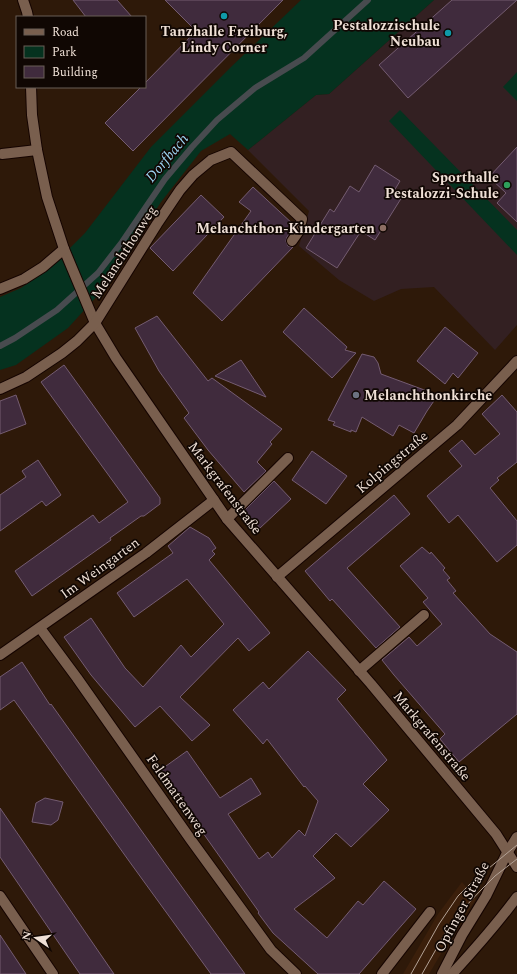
<svg xmlns="http://www.w3.org/2000/svg" width="517" height="974" font-family="Spectral,serif">
	<style>
		.built { fill: #3b1f0b }
		.education { fill: #332022 }
		.green { fill: #05321f }
		.lines { fill: none; stroke-linecap: round; stroke-linejoin: round }
		.stream { stroke: #484b4f; stroke-width: 6 }
		.building { fill: #402b3d; stroke: #745c71 }
		.minor-casing { stroke: #150400; stroke-width: 12 }
		.minor { stroke: #795f4e; stroke-width: 10 }
		.tram { stroke: #b3a296; stroke-width: 1 }
		.culture-dot { fill: #0f9aa8; stroke: #100703; stroke-width: 1.5 }
		.leisure-dot { fill: #2e9e5b; stroke: #100703; stroke-width: 1.5 }
		.education-dot { fill: #8d6e63; stroke: #100703; stroke-width: 1.5 }
		.worship-dot { fill: #6b7280; stroke: #100703; stroke-width: 1.5 }
		.labels { text-anchor: middle; dominant-baseline: central; stroke-width: 3.5; stroke-linejoin: round; paint-order: stroke }
		.poi-label { font-size: 14px; font-weight: bold; fill: #efe0d6; stroke: #100703; text-anchor: end }
		.street-label { font-size: 14px; fill: #efe0d6; stroke: #100703 }
		.water-label { font-size: 15px; font-style: italic; fill: #9dd5f3; stroke: #100703 }
	</style>
	<rect width="100%" height="100%" fill="#2e1909"/>
	<path class="built" d="M462,882L476,899L452,935L429,974H403L438,914Z"/>
	<path class="education" d="M434,0H517V325L495,350L434,287L401,289L374,301L339,280L299,246L309,211L248,150L316,95L329,94Z"/>
	<g class="green">
		<path d="M301,0H434L329,94L316,95L248,150L230,134L201,151L161,202L107,285L68,328L16,365L0,370V297L21,288L52,266L85,233L151,147L232,66Z"/>
		<path d="M517,72V101L503,87Z"/>
		<path d="M400,110L517,230V255L389,121Z"/>
	</g>
	<g class="lines">
		<path class="stream" d="M0,346L15,338L57,310L98,273L122,242L165,179L192,147L217,120L255,88L304,58L368,0"/>
	</g>
	<g class="building">
		<path d="M73,0H117L132,17H86Z"/>
		<path d="M165,0H283L133,151L105,123L141,87H145V83L196,31Z"/>
		<path d="M452,0H517L408,98L379,65Z"/>
		<path d="M517,147V222L497,203L506,193L489,177Z"/>
		<path d="M375,165L400,181L394,191L402,197L375,240L361,231L337,268L306,248L330,209L334,212L350,186L359,192Z"/>
		<path d="M253,187L294,225L293,228L287,237L286,241L288,246L293,247L222,321L193,293L251,211L239,202Z"/>
		<path d="M201,195L224,217L173,271L150,248Z"/>
		<path d="M304,308L347,347L345,350L356,353L332,378L283,332Z"/>
		<path d="M157,316L208,381L212,378L282,429L270,442L272,444L257,462L266,471L244,492L208,450L184,418L189,413L159,371L135,328Z"/>
		<path d="M445,327L478,353L458,378L453,373L445,384L417,361Z"/>
		<path d="M362,354L374,357L378,363L381,374L438,395L427,411L414,433L399,425L393,436L362,417L356,432L351,430V432L333,425L335,422L328,420Z"/>
		<path d="M241,360L266,397L215,376Z"/>
		<path d="M64,365L160,498V504L144,516H141L110,538L111,540L32,596L15,571L93,515L99,523L128,502L41,382Z"/>
		<path d="M16,395L26,424L0,434V401Z"/>
		<path d="M502,395L517,412V462L497,478L499,480L490,488L517,521V545L497,562L458,515L449,523L427,496L462,466L449,451L462,440L475,455L500,434L482,414Z"/>
		<path d="M312,451L347,476L326,504L292,480Z"/>
		<path d="M38,460L61,495L46,506L42,501L0,531V495L26,477L22,471Z"/>
		<path d="M274,481L291,499L260,528L244,511Z"/>
		<path d="M394,495L410,514L347,568L400,627L376,648L332,599L330,601L305,571Z"/>
		<path d="M190,527L209,538L216,548L212,551L215,554L209,560L270,633L249,651L238,638L180,697L210,725L192,741L160,706L135,727L91,675L64,637L91,618L125,668L143,687L181,645L191,657L224,624L187,579L134,617L117,593L173,553L168,546Z"/>
		<path d="M422,547L430,554L431,552L445,568L443,570L450,578L447,580L456,591L453,593L490,634L517,652V714L459,762L440,739L445,734L394,675L382,660L409,637L417,646L442,624L423,602L428,598L400,566Z"/>
		<path d="M308,651L346,690L337,699L387,760L363,784L389,810L351,847L336,833L313,856L335,878L294,909L327,938L358,901L363,905L384,881L416,909L359,974H318L273,933L258,913L259,912L159,771L187,751L220,798L251,778L261,794L228,814L259,859L268,852L272,858L299,830L305,836L318,801L305,786L304,787L267,739L263,744L233,710L263,682L269,689Z"/>
		<path d="M22,662L50,705L51,704L166,865L245,974H211L129,861L14,700L0,710V677Z"/>
		<path d="M45,798L63,802L58,820L51,825L32,822L36,803Z"/>
		<path d="M0,808L79,923L114,974H80L0,857Z"/>
		<path d="M0,935L26,974H0Z"/>
	</g>
	<g class="lines">
		<defs>
			<g id="minor">
				<path d="M23,0L27,12L28,17"/>
				<path d="M31,87L32,115L37,150L47,197L64,249L95,323L116,358L227,519L371,684L496,834L517,867"/>
				<path d="M2,154L37,150"/>
				<path d="M0,289L24,279L43,267L64,249"/>
				<path d="M0,389L26,377L62,353L77,341L95,323L157,224L180,190L193,175L211,160L231,152L302,219L299,231L292,241"/>
				<path d="M227,519L288,458"/>
				<path d="M277,577L457,425L517,361"/>
				<path d="M40,628L77,678L191,840L271,950L296,974"/>
				<path d="M0,655L146,553L214,500"/>
				<path d="M359,671L424,615"/>
				<path d="M0,896L53,974"/>
				<path d="M382,974L430,912"/>
				<path d="M442,974L462,935L486,896L507,853L517,837"/>
				<path d="M452,974C475,949 497,924 517,897"/>
			</g>
		</defs>
		<use href="#minor" class="minor-casing"/>
		<use href="#minor" class="minor"/>
		<g class="tram">
			<path d="M411,974L439,924L458,896L472,882L517,845"/>
			<path d="M422,974L447,930L465,907L481,890L495,876L517,859"/>
		</g>
	</g>
	<g class="culture-dot">
		<circle cx="224" cy="16" r="4"/>
		<circle cx="448" cy="33" r="4"/>
	</g>
	<circle class="leisure-dot" cx="507" cy="185" r="4"/>
	<circle class="education-dot" cx="383" cy="228" r="4"/>
	<circle class="worship-dot" cx="356" cy="395" r="4"/>
	<g class="labels">
		<g class="poi-label">
			<text x="440" y="25">Pestalozzischule<tspan x="440" dy="16">Neubau</tspan></text>
			<text x="224" y="31" text-anchor="middle">Tanzhalle Freiburg,<tspan x="224" dy="16">Lindy Corner</tspan></text>
			<text x="499" y="177">Sporthalle<tspan x="499" dy="16">Pestalozzi-Schule</tspan></text>
			<text x="375" y="228">Melanchthon-Kindergarten</text>
			<text x="364" y="395" text-anchor="start">Melanchthonkirche</text>
		</g>
		<g class="street-label">
			<text transform="translate(124 252) rotate(-57)">Melanchthonweg</text>
			<text transform="translate(392 462) rotate(-40)">Kolpingstraße</text>
			<text transform="translate(225 488) rotate(53)">Markgrafenstraße</text>
			<text transform="translate(100 568) rotate(-36)">Im Weingarten</text>
			<text transform="translate(432 736) rotate(50)">Markgrafenstraße</text>
			<text transform="translate(177 795) rotate(55)">Feldmattenweg</text>
			<text transform="translate(462 907) rotate(-62)">Opfinger Straße</text>
		</g>
		<g class="water-label">
			<text transform="translate(167 158) rotate(-50)">Dorfbach</text>
		</g>
	</g>
	<rect x="16" y="16" width="130" height="72" fill="#100703" stroke="#695e57"/>
	<rect x="24" y="29" width="20" height="6" fill="#795f4e" stroke="#695e57"/>
	<text x="52" y="36" font-size="12" fill="#efe0d6">Road</text>
	<rect x="24" y="46" width="20" height="12" fill="#05321f" stroke="#695e57"/>
	<text x="52" y="56" font-size="12" fill="#efe0d6">Park</text>
	<rect x="24" y="66" width="20" height="12" fill="#402b3d" stroke="#695e57"/>
	<text x="52" y="76" font-size="12" fill="#efe0d6">Building</text>
	<g transform="translate(36 938) rotate(283)" stroke="#100703" stroke-width="3" paint-order="stroke">
	<path d="M0-3L7 15L0 10L-7 15Z" fill="#efe0d6"/>
	<text y="-6" font-size="11" font-weight="bold" text-anchor="middle" fill="#efe0d6">N</text>
	</g>
</svg>
